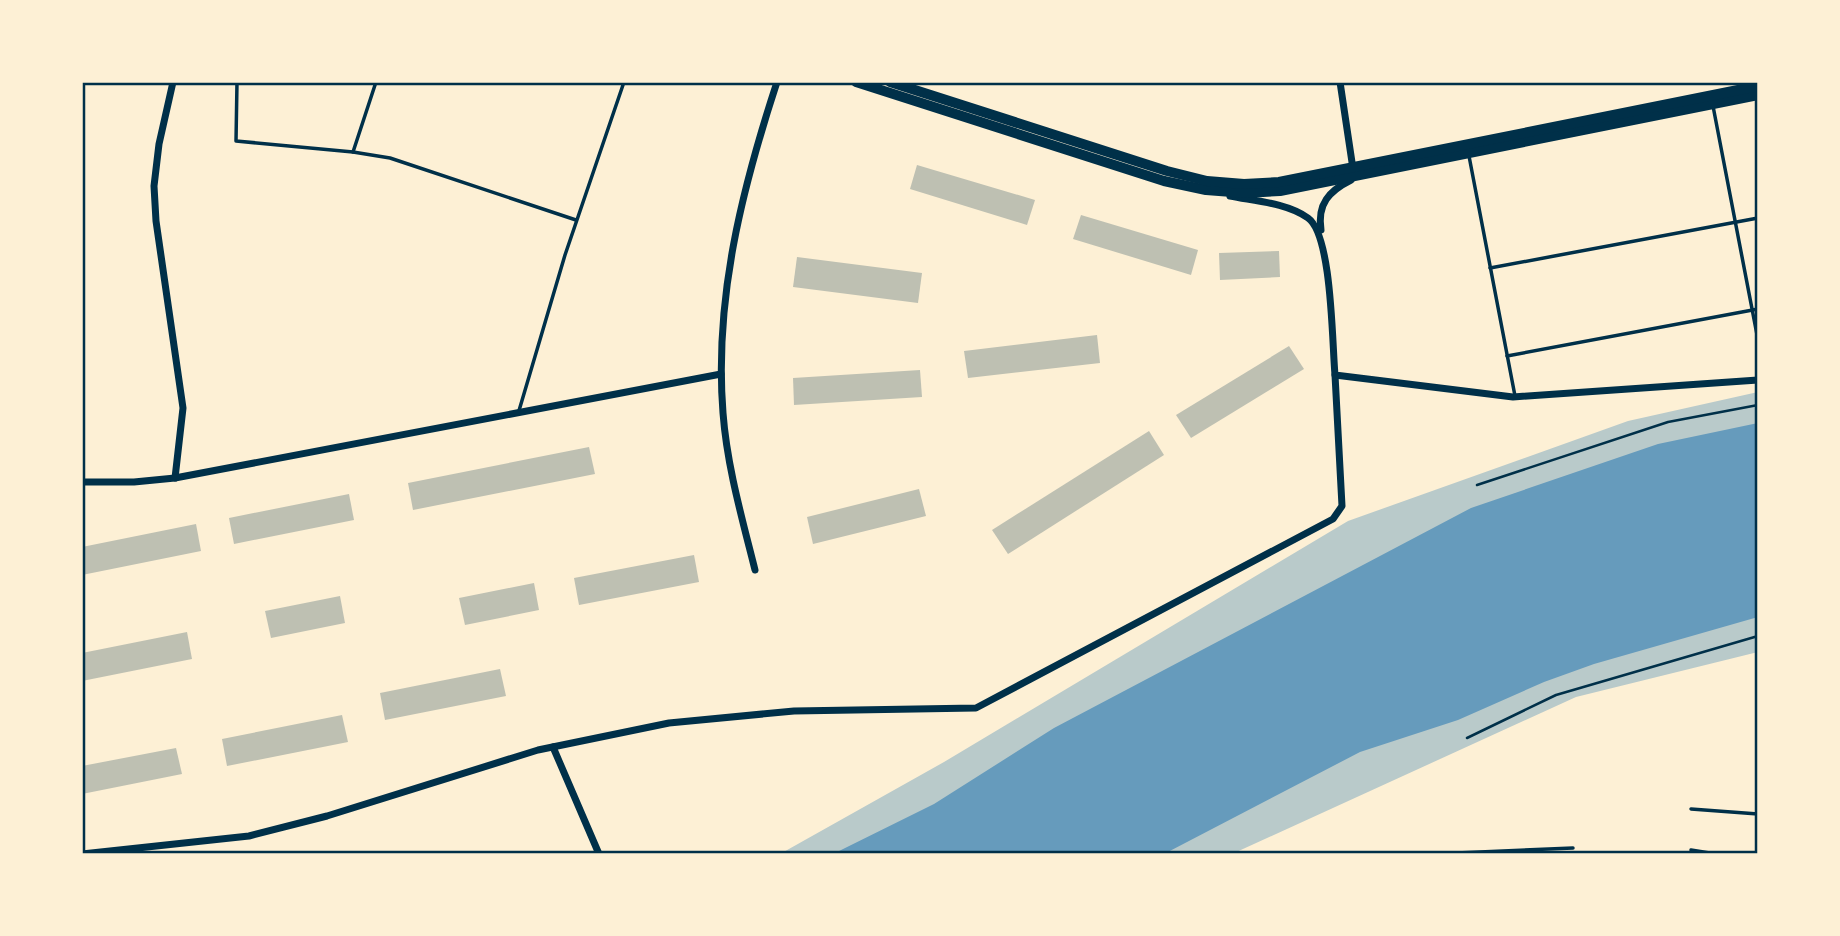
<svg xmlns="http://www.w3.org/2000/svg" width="1840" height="936" font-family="Jost,sans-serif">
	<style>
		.green { fill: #b9caca }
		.water { fill: #669bbc }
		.building { fill: #bec0b2 }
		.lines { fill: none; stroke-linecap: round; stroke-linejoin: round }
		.path { stroke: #003049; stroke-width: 2.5 }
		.service { stroke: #003049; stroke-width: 3.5 }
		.minor { stroke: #003049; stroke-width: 7 }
		.secondary { stroke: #003049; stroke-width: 10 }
		.neatline { fill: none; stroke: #003049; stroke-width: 2.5 }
	</style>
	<rect width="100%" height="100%" fill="#fdf0d5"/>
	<path class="green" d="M1758,392V652L1576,697L1232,854H780L944,762L1348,521L1628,421Z"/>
	<path class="water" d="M1758,423V617L1594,664L1544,682L1458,720L1360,752L1164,854H833L934,804L1054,728L1471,508L1658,444Z"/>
	<g class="building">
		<path d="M917,165L1035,200L1027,225L910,189Z"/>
		<path d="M1081,215L1198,250L1191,275L1073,239Z"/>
		<path d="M1279,251L1280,277L1220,280L1219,253Z"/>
		<path d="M797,257L922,273L918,303L793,287Z"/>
		<path d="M1097,335L1100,363L968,378L964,351Z"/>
		<path d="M1289,346L1304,369L1191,438L1176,415Z"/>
		<path d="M920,370L922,397L794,405L793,378Z"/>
		<path d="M1149,431L1164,455L1008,554L992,530Z"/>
		<path d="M589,447L595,474L413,510L408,483Z"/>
		<path d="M919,489L926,516L813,544L807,517Z"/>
		<path d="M349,494L354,520L234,544L229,518Z"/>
		<path d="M196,524L201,551L82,575V547Z"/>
		<path d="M694,555L699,582L579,605L574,578Z"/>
		<path d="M534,583L539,610L465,625L459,598Z"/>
		<path d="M340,596L345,623L271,638L265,611Z"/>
		<path d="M187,632L192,659L82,681V653Z"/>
		<path d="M500,669L506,696L385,720L380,693Z"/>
		<path d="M342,715L348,742L227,766L222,739Z"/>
		<path d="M176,748L182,774L82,794V766Z"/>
	</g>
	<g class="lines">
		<g class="path">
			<path d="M1477,485L1668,422L1758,405"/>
			<path d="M1467,738L1556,695L1758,636"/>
		</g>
		<g class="service">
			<path d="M237,82L236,141L353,152L376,82"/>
			<path d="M1713,106L1758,340"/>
			<path d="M353,152L390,158L576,220"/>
			<path d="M1469,156L1515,396"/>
			<path d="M1490,268L1758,218"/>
			<path d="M1507,356L1758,309"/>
			<path d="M518,414L565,255L624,82"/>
			<path d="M1691,809L1758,814"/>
			<path d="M1691,850L1716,854"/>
			<path d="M1433,854L1573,848"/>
		</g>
		<g class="minor">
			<path d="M173,82L159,144L154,186L156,221L183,408L175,478"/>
			<path d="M1340,82L1353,169"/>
			<path d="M1230,196C1255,201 1287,203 1308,218C1332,235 1332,342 1335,375L1513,397L1758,380"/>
			<path d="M1321,230C1317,204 1329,191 1351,180"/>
			<path d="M82,482H134L175,478L721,374"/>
			<path d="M755,570C742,518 727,466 723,413C714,299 742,189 777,82"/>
			<path d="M553,747L599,854"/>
			<path d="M82,854L249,836L327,816L538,750L669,723L794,711L976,708L1333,519L1342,506L1335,375"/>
		</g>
		<g class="secondary">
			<path d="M856,82L1164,181L1206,190L1245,193L1280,191L1758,95"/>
			<path d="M890,82L1167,171L1207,181L1244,184L1279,182L1758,86"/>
		</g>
	</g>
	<rect width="1840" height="936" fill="none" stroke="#fdf0d5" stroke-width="168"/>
	<rect x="84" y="84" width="1672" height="768" class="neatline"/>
</svg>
